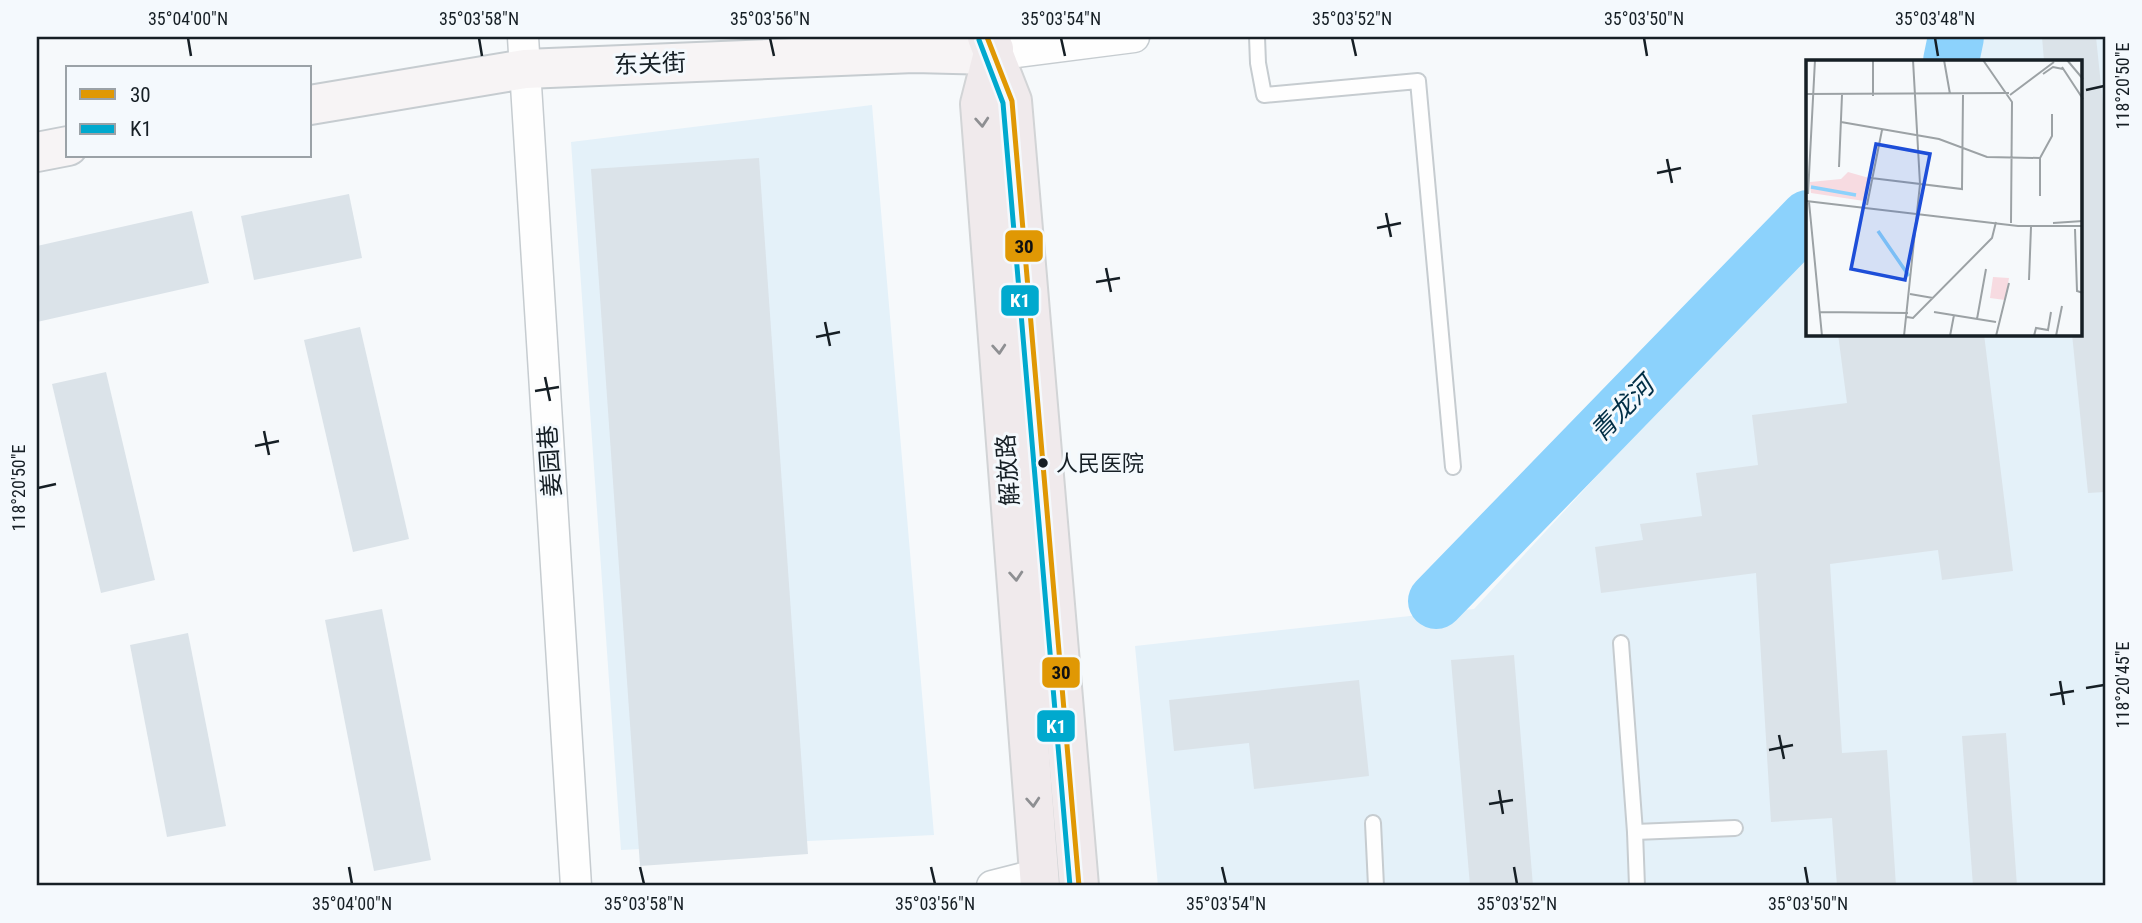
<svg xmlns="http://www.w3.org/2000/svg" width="2142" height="923" font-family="'Roboto Condensed','Noto Sans SC',sans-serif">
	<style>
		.built { fill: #e4f1f9 }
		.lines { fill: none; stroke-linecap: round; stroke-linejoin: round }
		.river { stroke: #8cd2fc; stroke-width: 56 }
		.building { fill: #dbe3e9 }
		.lane-casing { stroke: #c6ccd0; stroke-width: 18 }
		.street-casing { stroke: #c6ccd0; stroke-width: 33 }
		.secondary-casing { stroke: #c6ccd0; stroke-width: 42 }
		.primary-casing { stroke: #d2d4d6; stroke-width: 42 }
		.lane { stroke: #fefefe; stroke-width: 14 }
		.street { stroke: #fefefe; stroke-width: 30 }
		.secondary { stroke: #f7f4f5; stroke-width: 38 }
		.primary { stroke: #f0eaec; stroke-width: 38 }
		.bus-1-casing { stroke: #f4f9fd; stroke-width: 10 }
		.bus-2-casing { stroke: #f4f9fd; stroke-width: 10 }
		.bus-1 { stroke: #e09804; stroke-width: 5 }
		.bus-2 { stroke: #00a9ce; stroke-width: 5 }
		.oneway { stroke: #8e8f92 }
		.ticks { fill: none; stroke: #161f25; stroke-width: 2.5 }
		.bus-dot { fill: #161f25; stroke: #f4f9fd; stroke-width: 2.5 }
		.labels { text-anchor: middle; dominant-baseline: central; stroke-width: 6; stroke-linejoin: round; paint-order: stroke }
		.bus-label { font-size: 22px; fill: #161f25; stroke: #f4f9fd; text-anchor: start }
		.street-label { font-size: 24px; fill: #161f25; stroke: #f4f9fd }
		.water-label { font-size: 26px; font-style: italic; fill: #012e45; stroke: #f4f9fd }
		.inset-river { fill: none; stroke: #8cd2fc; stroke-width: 3.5 }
		.inset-road { fill: none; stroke: #9ca2a5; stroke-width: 2 }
		.view { fill: #1d4ed8; fill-opacity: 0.15; stroke: #1d4ed8; stroke-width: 3.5 }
		.inset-edge { fill: none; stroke: #161f25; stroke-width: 3.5 }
		.line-badge { stroke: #f4f9fd; stroke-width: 2.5 }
		.badge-label { font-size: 19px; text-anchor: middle; font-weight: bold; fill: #fff }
		.pale-badge-label { font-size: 19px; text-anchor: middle; font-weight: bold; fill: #111 }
		.neatline { fill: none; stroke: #161f25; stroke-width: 2.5 }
		.ticks-label { font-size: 18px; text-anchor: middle; fill: #161f25 }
	</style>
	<rect width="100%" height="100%" fill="#f6f9fb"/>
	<g class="built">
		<path d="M1977,37H2105V886H1158L1135,646L1474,609L1808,247V334H2081V61H1970Z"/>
		<path d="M872,105L934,835L621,850L571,142Z"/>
	</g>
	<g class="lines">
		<g class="river">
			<path d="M1951,61L1956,37"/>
			<path d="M1436,601L1808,218"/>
		</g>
	</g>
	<g class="building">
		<path d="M2042,37H2096L2105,124V492L2088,493L2072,334H2081V61H2044Z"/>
		<path d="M759,158L808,854L640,866L591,169Z"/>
		<path d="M349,194L362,258L254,280L241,216Z"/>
		<path d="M192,211L209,283L37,322V246Z"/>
		<path d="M360,327L409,539L353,552L304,340Z"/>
		<path d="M1838,334H1984L2013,571L1942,580L1938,550L1830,564L1842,753L1887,750L1896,886H1837L1832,818L1771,822L1756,573L1601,593L1595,547L1643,540L1640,524L1702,516L1696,473L1758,465L1752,415L1847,403Z"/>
		<path d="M106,372L155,580L101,593L52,384Z"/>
		<path d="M382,609L431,860L374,871L325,620Z"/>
		<path d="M188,633L226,826L167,837L130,645Z"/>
		<path d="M1514,655L1533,886H1470L1451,660Z"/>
		<path d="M1359,680L1369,776L1254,789L1249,743L1174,751L1169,700Z"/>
		<path d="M2006,733L2017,886H1973L1962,736Z"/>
	</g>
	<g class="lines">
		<defs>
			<g id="lane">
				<path d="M1257,37L1258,63L1264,95L1418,81L1453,467"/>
				<path d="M1621,643L1635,832L1637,886"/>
				<path d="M1373,823L1376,886"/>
				<path d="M1635,832L1735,828"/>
			</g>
			<g id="street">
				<path d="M523,37L576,886"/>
				<path d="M993,55L1134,37"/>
				<path d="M992,886L1039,874"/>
			</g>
			<g id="secondary">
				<path d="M310,105L525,69L914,53L993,55"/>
				<path d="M37,152L68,146"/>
			</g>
			<g id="primary">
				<path d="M987,37L1012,101L1079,886"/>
				<path d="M994,49L980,104L1040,886"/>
			</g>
		</defs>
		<use href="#lane" class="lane-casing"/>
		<use href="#street" class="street-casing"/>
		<use href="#secondary" class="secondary-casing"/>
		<use href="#primary" class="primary-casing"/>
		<use href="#lane" class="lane"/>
		<use href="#street" class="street"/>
		<use href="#secondary" class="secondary"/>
		<use href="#primary" class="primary"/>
		<defs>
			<path id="bus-1" d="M987,37L1012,101L1079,886"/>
			<path id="bus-2" d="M979,40L1003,103L1070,886"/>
		</defs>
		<use href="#bus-1" class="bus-1-casing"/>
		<use href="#bus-2" class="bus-2-casing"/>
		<use href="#bus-1" class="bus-1"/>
		<use href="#bus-2" class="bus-2"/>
	</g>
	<defs><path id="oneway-chevron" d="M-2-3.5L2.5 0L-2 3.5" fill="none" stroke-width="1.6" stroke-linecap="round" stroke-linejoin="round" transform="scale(1.75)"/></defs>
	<g class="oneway">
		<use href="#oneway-chevron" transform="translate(982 122) rotate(86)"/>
		<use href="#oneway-chevron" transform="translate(999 349) rotate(86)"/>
		<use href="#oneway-chevron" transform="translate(1016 576) rotate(86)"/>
		<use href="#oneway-chevron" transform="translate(1033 802) rotate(86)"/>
	</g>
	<path class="ticks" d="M188,38L191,56M479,38L482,56M770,38L774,56M1061,38L1065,56M1352,38L1356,56M1644,38L1647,56M1935,38L1938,56M2086,90L2104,86M1667,159L1672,183M1657,173L1681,168M1386,213L1391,237M1377,228L1401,223M1106,268L1111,292M1096,282L1120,278M825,322L830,346M816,337L840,332M545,377L550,401M535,391L559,387M264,431L269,455M255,446L279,441M38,488L56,484M2060,681L2064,705M2086,688L2104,685M2050,695L2074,691M1779,735L1784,759M1769,750L1793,745M1499,790L1503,814M1489,804L1513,800M349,867L352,884M640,867L644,884M931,867L935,884M1222,867L1226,884M1514,867L1517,884M1805,867L1808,884"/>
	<circle class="bus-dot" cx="1043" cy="463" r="6"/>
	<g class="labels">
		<g class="bus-label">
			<text x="1056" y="463">人民医院</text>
		</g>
		<g class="street-label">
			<text transform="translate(650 64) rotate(-2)">东关街</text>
			<text transform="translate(550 461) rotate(-94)">姜园巷</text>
			<text transform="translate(1008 470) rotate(-94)">解放路</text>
		</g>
		<g class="water-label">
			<text transform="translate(1622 409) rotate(-46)">青龙河</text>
		</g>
	</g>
	<g transform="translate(1806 60)">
		<rect width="276" height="276" fill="#f6f9fb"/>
		<path d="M42,112L63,118L58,141L5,133L4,122L35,119ZM187,217L203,218L199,240L184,238Z" fill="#f7dbe1"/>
		<path class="inset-river" d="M5,127L50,135M72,171L103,216"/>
		<path class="inset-road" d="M138,0L144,34M177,0L206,42L205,163M261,0L277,19M256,7L277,39M237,14L247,7L257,9M0,34L203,33M204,35L248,2M67,36V0M35,62L133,79L181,97L234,98M33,107L36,35M65,118L156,129L157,35M2,134L9,0M234,136V98L246,76V54M0,141L212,166H277M3,142L16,276M61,145L76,70M247,163L277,161M269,169L271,231L277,233M223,220L225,167M104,234L127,238M14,252L102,253M128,252L190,262M101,257L107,258L186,178L190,162M171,259L180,209M98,276L114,124L107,0M144,276L148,255M190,276L203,223M228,276L230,268L242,270L245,252M250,276L256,246"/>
		<path class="view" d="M70,84L124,94L99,220L45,209Z"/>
		<rect width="276" height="276" class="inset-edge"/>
	</g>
	<g class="line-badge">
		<rect x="1004" y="229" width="40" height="34" rx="7" fill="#e09804"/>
		<rect x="1000" y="284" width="40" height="33" rx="7" fill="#00a9ce"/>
		<rect x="1041" y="656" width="40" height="33" rx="7" fill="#e09804"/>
		<rect x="1036" y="709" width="40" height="34" rx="7" fill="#00a9ce"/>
	</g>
	<g class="badge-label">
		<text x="1020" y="307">K1</text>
		<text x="1056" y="733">K1</text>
	</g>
	<g class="pale-badge-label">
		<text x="1024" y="253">30</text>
		<text x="1061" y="679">30</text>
	</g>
	<rect width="2142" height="923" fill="none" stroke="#f4f9fd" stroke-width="77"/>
	<rect x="66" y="66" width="245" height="91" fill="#f4f9fd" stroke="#9ba2a7" stroke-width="2"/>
	<rect x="80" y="89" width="35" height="10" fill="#e09804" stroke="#9ba2a7" stroke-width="2"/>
	<text x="130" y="102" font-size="21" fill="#161f25">30</text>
	<rect x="80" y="124" width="35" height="10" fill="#00a9ce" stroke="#9ba2a7" stroke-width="2"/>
	<text x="130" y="136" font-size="21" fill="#161f25">K1</text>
	<rect x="38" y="38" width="2066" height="846" class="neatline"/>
	<g class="ticks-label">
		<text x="188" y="25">35°04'00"N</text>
		<text x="479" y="25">35°03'58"N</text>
		<text x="770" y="25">35°03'56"N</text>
		<text x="1061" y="25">35°03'54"N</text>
		<text x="1352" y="25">35°03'52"N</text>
		<text x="1644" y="25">35°03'50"N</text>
		<text x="1935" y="25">35°03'48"N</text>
		<text transform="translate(2123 86) rotate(-90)" y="6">118°20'50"E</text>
		<text transform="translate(19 488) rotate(-90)" y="6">118°20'50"E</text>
		<text transform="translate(2123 685) rotate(-90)" y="6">118°20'45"E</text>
		<text x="352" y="910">35°04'00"N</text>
		<text x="644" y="910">35°03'58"N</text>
		<text x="935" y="910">35°03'56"N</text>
		<text x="1226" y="910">35°03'54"N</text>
		<text x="1517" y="910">35°03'52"N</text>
		<text x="1808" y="910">35°03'50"N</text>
	</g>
</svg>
